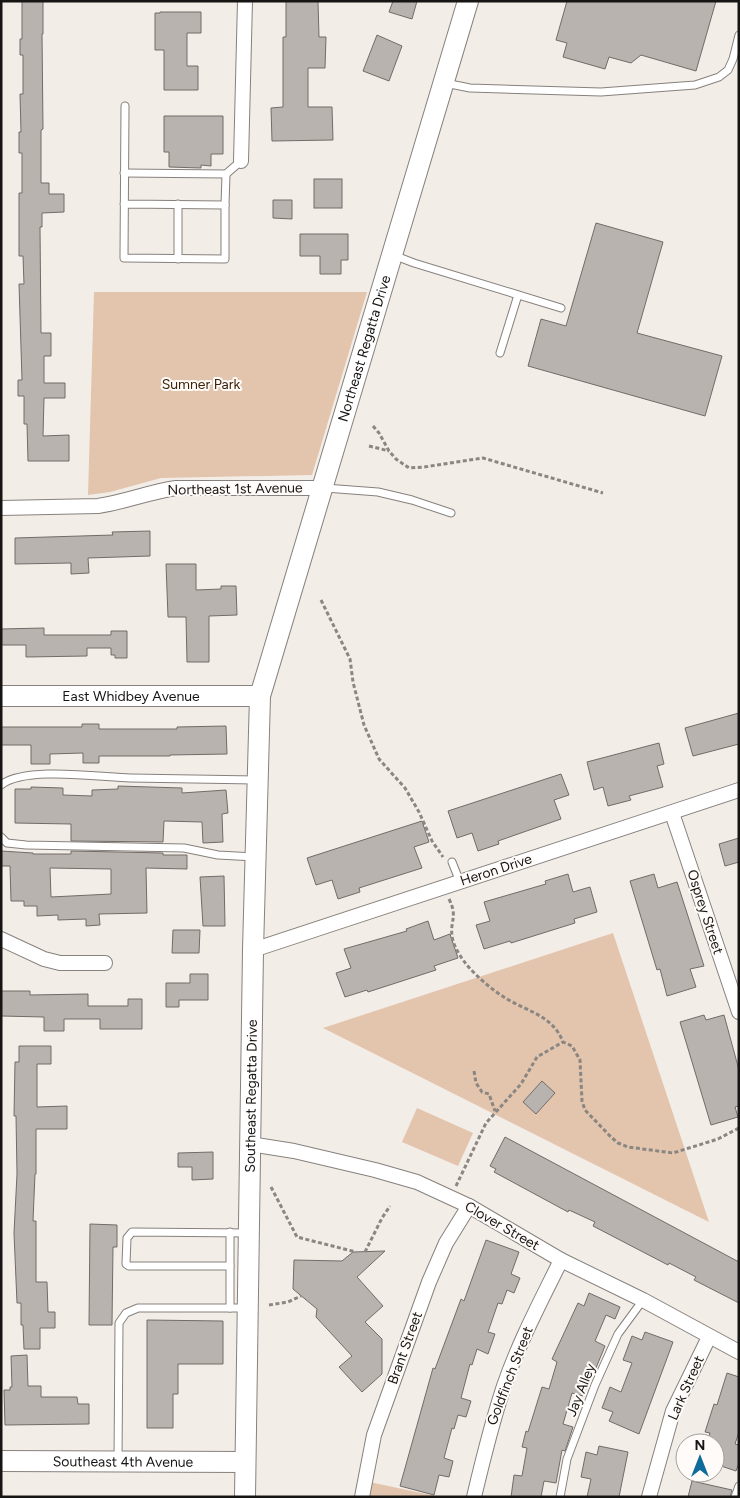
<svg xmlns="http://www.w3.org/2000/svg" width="740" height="1498" font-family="Figtree,sans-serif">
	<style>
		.green { fill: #e3c4ad }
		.building { fill: #b9b3af; stroke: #726c69; fill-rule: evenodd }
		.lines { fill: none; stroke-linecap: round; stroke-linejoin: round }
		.lane-casing { stroke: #87817d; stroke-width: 9 }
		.street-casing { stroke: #87817d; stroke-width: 16 }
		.secondary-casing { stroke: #87817d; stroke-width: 22 }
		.path { stroke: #8a8682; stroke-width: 3; stroke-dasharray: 4 2.5; stroke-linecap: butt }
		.lane { stroke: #fff; stroke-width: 7 }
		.street { stroke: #fff; stroke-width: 14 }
		.secondary { stroke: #fff; stroke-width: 20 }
		.labels { text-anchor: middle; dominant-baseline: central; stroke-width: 4; stroke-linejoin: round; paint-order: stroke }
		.street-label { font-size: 14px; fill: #171513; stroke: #fefbf8 }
		.park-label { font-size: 14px; fill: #3d2109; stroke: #fefbf8 }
	</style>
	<rect width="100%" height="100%" fill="#f3ede8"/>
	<g class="green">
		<path d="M94,292H367L312,475L161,478L110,492L88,495Z"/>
		<path d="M613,933L709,1222L323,1028Z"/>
		<path d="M417,1108L473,1133L458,1166L402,1142Z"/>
		<path d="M365,1481L440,1497H362Z"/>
	</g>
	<g class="building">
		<path d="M22,1H43V34H42L43,129L41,130V183H49V194H64V212L42,213V227H40L41,333H51V356H44V383H65V398H44L43,436L69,435V461H28L27,424H24V396H18V380H22L19,284H24L23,256H19V193H22V153H19V132H21L20,94H23V55H20V39H22Z"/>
		<path d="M286,1H318L319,37H326L325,68H308V107H332L333,140L272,141L271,108L283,107V37H286Z"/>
		<path d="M393,1H417L412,19L389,12Z"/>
		<path d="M567,1H716L696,71L641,55L631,63L609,57L605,69L563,57L567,43L556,40Z"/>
		<path d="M160,12H201V33H187V66H198V90H164V50H155V13H160Z"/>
		<path d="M377,35L402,46L389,81L363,71Z"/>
		<path d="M164,116H223V154H211V166L201,165V168L169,167V152H164Z"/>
		<rect x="314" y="179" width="28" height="29"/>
		<path d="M273,200H292V219L273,218Z"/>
		<path d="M596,223L663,242L637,333L722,356L705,416L528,366L541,319L566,326Z"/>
		<path d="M300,234H348V260H341V274H320V256H300Z"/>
		<path d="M150,531V556L88,558L89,573L71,574V563L15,564V538L113,535L112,532Z"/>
		<path d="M166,564H196V590L221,589V586H236L237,615L209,616V662H187L186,617H168Z"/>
		<path d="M44,628V635H111V631H127V658H115V655H111V648H87V656L26,657V645H1V629Z"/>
		<path d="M739,713V744L693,756L685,728Z"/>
		<path d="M82,724H99V729H177V727L226,726L227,754L170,755V756H99V763H83V753L50,754V764H31V745H1V727H82Z"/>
		<path d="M659,743L664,764L657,766L663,787L629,796L631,800L608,806L603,787L594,790L587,762Z"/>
		<path d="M561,774L569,795L554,800L561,819L498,841L499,844L478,851L472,833L457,838L448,811Z"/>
		<path d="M118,786L182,788V793L226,790L228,813L222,814L223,842L203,843L202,822L164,821L163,842L71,841V824L15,823V789H31V787L63,788V795L92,796V790L118,789Z"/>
		<path d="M422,821L429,842L414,847L422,868L359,888L360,892L338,899L332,880L316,885L307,858Z"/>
		<path d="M739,838V862L725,866L719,844Z"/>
		<path d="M1,851L33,853V854H71V851L163,853V855H187V869L146,868L147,913L99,914L100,925L86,926V919L58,920V915L37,916V906H24V901H11L10,866H1ZM50,868L111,869V894L51,897Z"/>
		<path d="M568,874L573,892L590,887L597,912L574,919L575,923L511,943L510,941L484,949L476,925L490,921L484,902L546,884L545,881Z"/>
		<path d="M654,874L658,888L677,882L704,966L690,969L696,987L667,996L660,969L657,970L630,881Z"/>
		<path d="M224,876L225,926H203L200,877Z"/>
		<path d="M428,921L434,940L450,934L458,958L434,966L436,970L368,992L367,990L345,997L336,973L351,968L344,949L407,931L406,929Z"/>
		<path d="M173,930H200L199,953H172Z"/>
		<path d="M190,974H208V1000H179V1007H166V983H190Z"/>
		<path d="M1,991H30V995L88,994V1006H128V999H142V1029H100V1019H64V1031H44V1017L1,1016Z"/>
		<path d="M704,1015L706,1020L724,1015L739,1070V1106L735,1107L738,1117L711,1125L680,1022Z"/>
		<path d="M19,1046H51V1064H37V1107L67,1106V1129H36V1174H35L33,1221H36V1282H47L48,1312H55V1328H40V1349H24L23,1325H21V1303H17L14,1233L17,1174L16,1116H14L15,1062H19Z"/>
		<path d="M542,1081L555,1093L536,1114L523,1102Z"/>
		<path d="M505,1137L739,1262V1303L694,1280L696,1277L669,1263L668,1265L593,1226L595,1222L569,1210L568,1212L494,1172L496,1169L490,1166Z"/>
		<path d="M213,1152V1179L192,1180V1167H178V1153Z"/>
		<path d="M90,1224L117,1225V1247H113L112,1325H89Z"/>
		<path d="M486,1240L519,1252L511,1274L520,1278L514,1293L507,1290L502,1304L498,1303L488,1332L495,1334L488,1354L477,1349L472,1365L470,1364L461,1398L471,1401L466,1417L458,1415L454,1429L452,1428L444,1458L453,1461L449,1477L439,1475L434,1495L400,1486L433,1368L435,1369L461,1299L464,1301Z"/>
		<path d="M385,1251L357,1277L383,1306L365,1322L382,1339V1374L362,1392L339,1367L352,1356L316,1317L317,1309L293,1289L294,1260L342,1261L353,1252Z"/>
		<path d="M589,1293L620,1307L615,1319L606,1315L595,1341L605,1346L596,1368L591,1366L583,1396L572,1393L563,1424L573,1427L565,1451L562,1450L556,1483L544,1481L541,1497H511L514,1475L522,1476L527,1448L522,1447L526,1431L528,1432L542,1387L549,1389L557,1362L552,1359L578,1303L584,1306Z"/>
		<path d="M147,1320L223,1321V1364H178V1394H173V1428H147Z"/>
		<path d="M645,1332L673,1342L639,1434L609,1421L613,1412L602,1408L610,1387L621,1392L632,1363L623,1360L632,1336L642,1340Z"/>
		<path d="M27,1355L28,1386H41V1397H77L78,1404H89V1424L5,1425L4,1390H10V1387H12L11,1356Z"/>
		<path d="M727,1373L739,1377V1432L735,1444L739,1445V1463L736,1471L715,1464V1443H707L710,1433L705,1432L714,1404L717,1405Z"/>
		<path d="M599,1446L628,1452L619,1497H587L591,1479L581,1477L586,1452L597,1455Z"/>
		<path d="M692,1481L732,1490L730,1497H688Z"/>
	</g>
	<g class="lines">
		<defs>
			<g id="lane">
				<path d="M445,83L470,88L601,92L695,85L719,77L728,70L733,59L739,35"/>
				<path d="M124,173L226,174L241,161"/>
				<path d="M124,204L225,205V259L124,258L125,106"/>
				<path d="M225,205L226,174"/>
				<path d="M393,255L414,263L561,308"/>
				<path d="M178,259V204"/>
				<path d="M500,353L518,295"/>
				<path d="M325,488L378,492L412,500L451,513"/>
				<path d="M1,785C25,766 99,777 130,778C172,779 215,779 257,780"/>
				<path d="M1,837L7,843L26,845L184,848L218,855L255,857"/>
				<path d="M452,862L460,882"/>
				<path d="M230,1232V1308"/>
				<path d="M230,1266H129L126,1264L127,1238L132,1232L248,1233"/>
				<path d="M118,1461L119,1323L126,1313L138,1308H247"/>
				<path d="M560,1497L567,1459L595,1385L618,1334L643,1300"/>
				<path d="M735,1497L739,1486"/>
			</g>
			<g id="street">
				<path d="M241,161L245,1"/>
				<path d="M1,508L98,506C125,502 149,492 176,488H322"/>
				<path d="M672,813L739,1012"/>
				<path d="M1,939L44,959L60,963H105"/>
				<path d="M253,950L739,790"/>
				<path d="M250,1144L294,1151L375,1170L417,1182L469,1206L561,1260L643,1300L739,1352"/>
				<path d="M362,1497L374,1435L429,1282L446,1243L469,1206"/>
				<path d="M474,1497C483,1459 492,1422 504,1386C519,1342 541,1301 561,1260"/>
				<path d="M649,1497L673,1411L709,1337"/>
			</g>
			<g id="secondary">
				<path id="s1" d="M1,696H260"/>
				<path id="s2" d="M1,1461L245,1462"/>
				<path id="s3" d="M245,1497L253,950L260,696L468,1"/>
			</g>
		</defs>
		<use href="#lane" class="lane-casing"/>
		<use href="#street" class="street-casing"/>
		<use href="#secondary" class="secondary-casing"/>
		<g class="path">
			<path d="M373,426L379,433L389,451L396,459L409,468L424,467L483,458L603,493"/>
			<path d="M369,446L389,451"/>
			<path d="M321,600L350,659L353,682L364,725L379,759L405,788L419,812L432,841L443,857"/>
			<path d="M449,899C458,917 450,920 452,936C453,945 460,956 466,964C477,977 492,990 507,999C529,1012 553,1016 563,1042L572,1046L580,1060L582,1101L585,1110L611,1137L618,1143L628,1147L673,1153L718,1139L739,1128"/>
			<path d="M474,1071L476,1083L482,1092L489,1094L495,1111"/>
			<path d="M456,1186L486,1123L521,1084L537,1057L563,1042"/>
			<path d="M271,1187L297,1237L356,1252"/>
			<path d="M365,1252L382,1218L390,1206"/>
			<path d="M269,1305L288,1302L301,1296"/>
		</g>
		<use href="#lane" class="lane"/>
		<use href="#street" class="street"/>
		<use href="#secondary" class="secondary"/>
	</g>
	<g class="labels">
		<g class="street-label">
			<text stroke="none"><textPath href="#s3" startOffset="1164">Northeast Regatta Drive</textPath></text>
			<text transform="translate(235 489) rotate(-1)">Northeast 1st Avenue</text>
			<text stroke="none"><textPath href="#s1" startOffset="130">East Whidbey Avenue</textPath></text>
			<text transform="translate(496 870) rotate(-18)">Heron Drive</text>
			<text transform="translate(705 912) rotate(72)">Osprey Street</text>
			<text stroke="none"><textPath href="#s3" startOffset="401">Southeast Regatta Drive</textPath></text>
			<text transform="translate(502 1226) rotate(30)">Clover Street</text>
			<text transform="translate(405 1348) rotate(-70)">Brant Street</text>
			<text transform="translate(510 1376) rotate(-69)">Goldfinch Street</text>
			<text transform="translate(686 1388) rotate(-66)">Lark Street</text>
			<text transform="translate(581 1390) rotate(-68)">Jay Alley</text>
			<text stroke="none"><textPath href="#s2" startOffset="122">Southeast 4th Avenue</textPath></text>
		</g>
		<g class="park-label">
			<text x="201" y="384">Sumner Park</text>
		</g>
	</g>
	<rect width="740" height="1498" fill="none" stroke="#171513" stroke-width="5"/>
	<g transform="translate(700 1458)"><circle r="24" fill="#fefbf8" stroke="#a29f9c"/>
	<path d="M0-4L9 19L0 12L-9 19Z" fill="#0d6c9b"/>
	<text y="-8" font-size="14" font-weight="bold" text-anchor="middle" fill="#171513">N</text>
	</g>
</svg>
